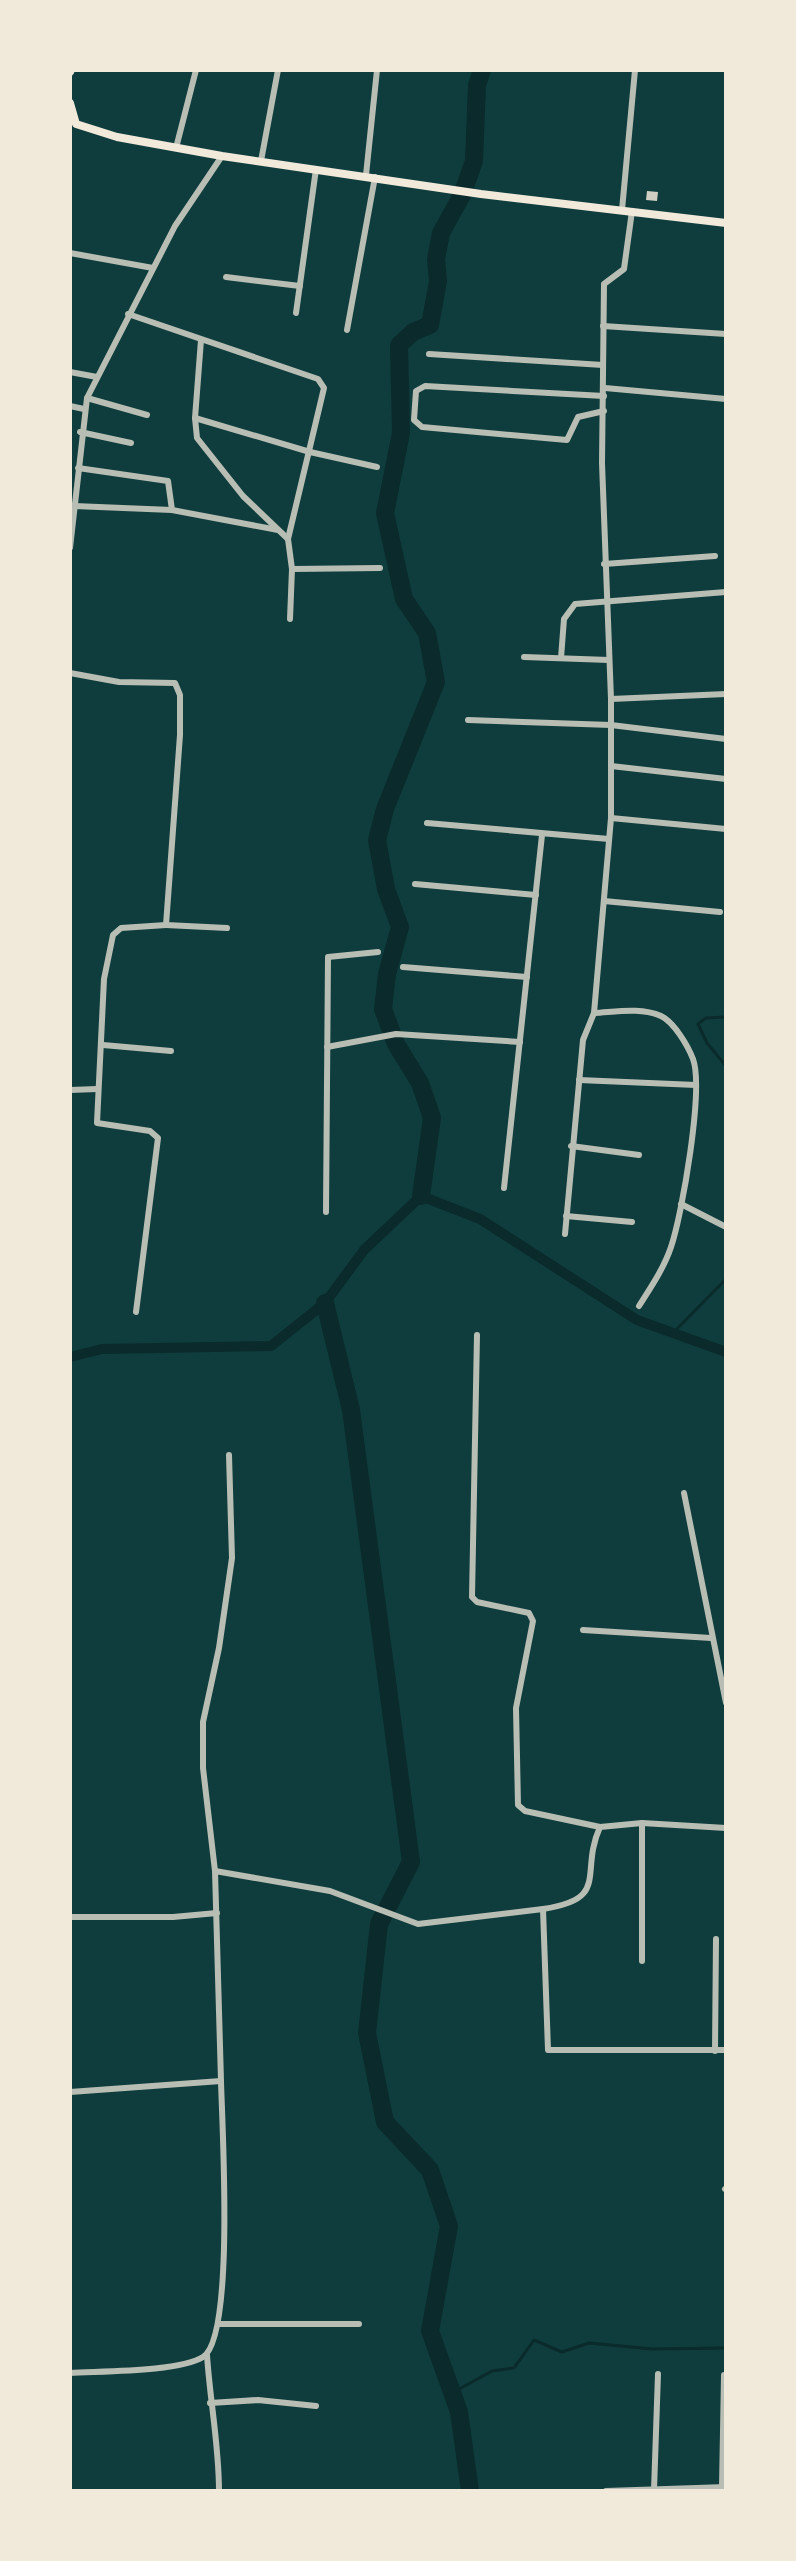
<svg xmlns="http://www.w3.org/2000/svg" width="796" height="2561" font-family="'Varela Round',sans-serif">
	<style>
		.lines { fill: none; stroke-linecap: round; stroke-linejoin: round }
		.stream { stroke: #0a2a2b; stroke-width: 3 }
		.canal { stroke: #0a2a2b; stroke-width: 10 }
		.river { stroke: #0a2a2b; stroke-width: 18 }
		.building { fill: #cfcfc3 }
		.minor { stroke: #b8beb3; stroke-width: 6 }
		.secondary { stroke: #f1e9da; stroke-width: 8 }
	</style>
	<rect width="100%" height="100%" fill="#0f3d3e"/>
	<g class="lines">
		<g class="stream">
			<path d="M726,1017L706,1018L698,1024L707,1043L726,1066"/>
			<path d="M672,1334L726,1279"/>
			<path d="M452,2393L492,2371L514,2368L534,2340L562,2352L589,2343L652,2349L726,2348"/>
		</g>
		<path class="canal" d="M70,1357L102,1349L271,1346L325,1303L364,1250L421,1196L480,1219L637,1320L726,1352"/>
		<g class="river">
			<path d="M421,1196L432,1118L420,1083L396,1044L383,1009L387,974L400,927L386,889L377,840L385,809L436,682L427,633L404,599L385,513L401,433L399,345L413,332L430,325L438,281L436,259L441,233L462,195L474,161L477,85L482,70"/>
			<path d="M325,1303L351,1410L411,1862L379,1924L367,2033L385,2122L430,2170L449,2226L430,2331L459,2412L470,2491"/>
		</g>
	</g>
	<path class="building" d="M647,191L658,192L657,201L646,200Z"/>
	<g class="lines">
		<g class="minor">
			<path d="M176,148L196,70"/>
			<path d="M261,161L278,70"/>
			<path d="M366,175L377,70"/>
			<path d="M622,210L635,70"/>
			<path d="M70,253L153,268"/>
			<path d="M226,277L300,286"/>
			<path d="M296,313L316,169"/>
			<path d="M128,314L318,379L324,388L288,539"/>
			<path d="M603,326L726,334"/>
			<path d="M347,330L375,177"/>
			<path d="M201,340L195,418L197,438L243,496L288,539L292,569L290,619"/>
			<path d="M429,354L603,365"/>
			<path d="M70,372L97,377"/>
			<path d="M605,388L726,399"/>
			<path d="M87,398L147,415"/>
			<path d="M70,406L84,409"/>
			<path d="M604,411L578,417L567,440L422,427L414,420L416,391L425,386L604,396"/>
			<path d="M195,418L310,452L377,467"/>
			<path d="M80,432L131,443"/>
			<path d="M78,468L168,481L172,510"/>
			<path d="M74,506L172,510L278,530"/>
			<path d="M70,548L87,398L175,226L222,156"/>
			<path d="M604,564L715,556"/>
			<path d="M292,569L380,568"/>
			<path d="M524,657L609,660"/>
			<path d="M561,658L564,619L575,604L726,592"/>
			<path d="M70,673L119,682L175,683L180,695V735L166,925L227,928"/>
			<path d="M611,699L726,694"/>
			<path d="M468,720L611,725L726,739"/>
			<path d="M611,766L726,779"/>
			<path d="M611,818L726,829"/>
			<path d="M427,823L609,839"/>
			<path d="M415,884L536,895"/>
			<path d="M604,901L720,912"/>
			<path d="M403,967L527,977"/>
			<path d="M594,1013C615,1012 641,1007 661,1016C674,1022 688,1046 693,1059C704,1089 682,1215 671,1247C664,1268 651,1287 639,1306"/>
			<path d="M103,1045L171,1051"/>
			<path d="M327,1047L396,1034L520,1042"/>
			<path d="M579,1080L696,1085"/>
			<path d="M70,1090L97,1089"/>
			<path d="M571,1146L639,1155"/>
			<path d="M504,1188L542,835"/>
			<path d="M681,1204L726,1227"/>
			<path d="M326,1212L328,957L378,952"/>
			<path d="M566,1216L632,1222"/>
			<path d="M565,1234L583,1040L594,1013L611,818V699L602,463L604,284L624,269L632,211"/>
			<path d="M136,1312L158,1138L150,1131L97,1123L104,979L113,935L121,928L166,925"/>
			<path d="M477,1335L472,1597L477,1602L529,1613L533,1621L516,1708L518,1805L525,1811L600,1827"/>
			<path d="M684,1493L726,1703"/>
			<path d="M583,1630L711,1638"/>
			<path d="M726,1828L642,1823L600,1827C579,1873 611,1899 543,1909L548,2050H726"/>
			<path d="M215,1871L203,1768V1722L219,1648L232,1558L229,1455"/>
			<path d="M70,1917H173L217,1913"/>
			<path d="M642,1961V1823"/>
			<path d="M715,2051L716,1939"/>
			<path d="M70,2092L221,2081L215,1871L330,1891L418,1924L543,1909"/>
			<path d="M725,2189L726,2190"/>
			<path d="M220,2324H359"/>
			<path d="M207,2355C210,2401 219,2445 219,2491"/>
			<path d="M70,2373C101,2371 179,2372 203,2357C235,2337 222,2125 221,2081"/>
			<path d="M210,2403L258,2400L316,2406"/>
			<path d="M722,2487L724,2375"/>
			<path d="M654,2490L658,2374"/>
			<path d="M606,2491L726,2487"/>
		</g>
		<g class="secondary">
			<path d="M70,72L71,70"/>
			<path d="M70,103L76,124L117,137L222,156L481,194L726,223"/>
		</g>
	</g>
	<rect width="796" height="2561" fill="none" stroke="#f1e9da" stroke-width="144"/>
</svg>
